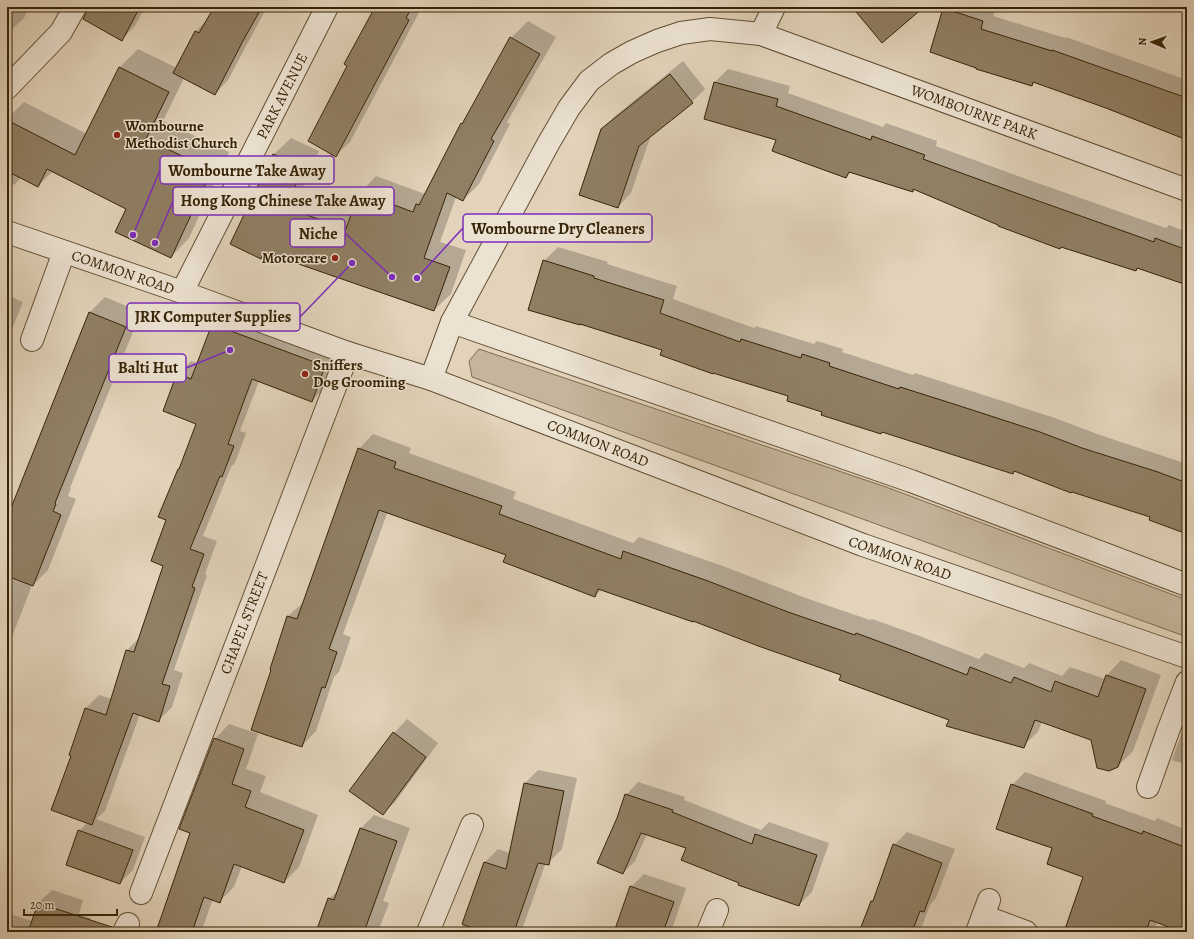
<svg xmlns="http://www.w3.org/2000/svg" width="1194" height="939" font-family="Alegreya,serif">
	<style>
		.green { fill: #c5b59c; stroke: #7e6c52 }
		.shadow { fill: #0003 }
		.building { fill: #907f64; stroke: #372407 }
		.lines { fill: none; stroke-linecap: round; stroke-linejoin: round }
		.minor-casing { stroke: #625034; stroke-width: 24 }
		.minor { stroke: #ece2d2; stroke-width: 22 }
		.poi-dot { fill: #8f2418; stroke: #ece2d2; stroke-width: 1.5 }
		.labels { text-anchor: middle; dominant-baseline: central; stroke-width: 3; stroke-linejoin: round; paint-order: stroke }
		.street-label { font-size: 15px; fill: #372407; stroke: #ece2d2 }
		.poi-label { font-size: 15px; font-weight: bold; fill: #372407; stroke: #ece2d2; text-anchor: start }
		.leader { fill: none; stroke: #7b2cbf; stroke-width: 1.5 }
		.callout-dot { fill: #7b2cbf; stroke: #ece2d2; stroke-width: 1.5 }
		.callout { fill: #ece2d2; stroke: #7b2cbf; stroke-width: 1.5 }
		.callout-label { font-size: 16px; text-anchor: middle; font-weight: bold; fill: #372407 }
	</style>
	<rect width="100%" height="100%" fill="#e2d3ba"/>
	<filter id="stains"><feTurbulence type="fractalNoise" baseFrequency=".005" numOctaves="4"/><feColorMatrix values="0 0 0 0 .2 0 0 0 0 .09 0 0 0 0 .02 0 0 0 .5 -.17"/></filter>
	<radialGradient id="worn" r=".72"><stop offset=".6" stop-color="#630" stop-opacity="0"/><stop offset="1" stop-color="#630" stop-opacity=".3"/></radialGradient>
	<path class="green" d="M479,349L886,487L1187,600V637L472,377L469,361Z"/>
	<g class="shadow">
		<path d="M7,7H29L24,18L7,34Z"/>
		<path d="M94,7H145L135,26L122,39Z"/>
		<path d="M215,7H267L228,80L215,94L184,78L163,121L229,152L189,238L171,257L127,208L53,171L38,186L22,177L14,185L7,181V119L24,102L87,134L120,67L138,49L177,68L196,31L209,18Z"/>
		<path d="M376,7H422L350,142L336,155Z"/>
		<path d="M945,7H994L996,8L993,16L1065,38L1066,37L1187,80V140L1035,81L1032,85L931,51Z"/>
		<path d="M528,21L556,37L507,122L510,124L479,184L463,200L456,197L440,242L466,250L451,294L434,310L267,252L260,258L232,244L274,154L291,138L319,151L301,191L354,209L360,193L376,176L425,194L462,124L465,121L511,38Z"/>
		<path d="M683,61L705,89L692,102L651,135L631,193L618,207L601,130L615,116Z"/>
		<path d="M728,69L790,86L788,93L883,127L886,123L937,141L936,146L1029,180L1166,228L1169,225L1187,232V284L1138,267L1135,270L1061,247L1060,248L915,189L912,191L851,172L846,177L778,139L705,119L715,82Z"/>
		<path d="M558,247L608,262L607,264L677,286L673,299L754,328L756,326L814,344L817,341L843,349L842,352L913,375L915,373L1055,418L1097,434L1187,464V533L1152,516L1016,471L1013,473L883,431L881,433L823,411L789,396L663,350L544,261Z"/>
		<path d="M7,295L23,302L7,342Z"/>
		<path d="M105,297L141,312L70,488H71L68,496L76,499L48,570L33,585H32L7,650V520L89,313Z"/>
		<path d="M226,311L338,353L325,387L312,401L259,381L240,431L246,433L235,463L231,467L203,536L217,541L205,574L207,575L174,670L183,673L172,707L159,720L140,714L105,811L96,819L145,837L133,870L120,883L79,831L88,822L73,755L70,754L86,708L99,695L112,699L127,650L140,637L164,565L167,519L178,469L181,467L198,423L178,374L191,361L198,363L213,325Z"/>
		<path d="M373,434L411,448L409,453L516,492L513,499L633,543L639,537L723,566L803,597L870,620L872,619L917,635L979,659L985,653L1024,668L1029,663L1062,676L1070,667L1105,679L1107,675L1121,660L1161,675L1133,751L1118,766L1091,739L1042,721L1038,732L1023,746L950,720L842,674L694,620L602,589L595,596L507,554L388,511L343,634L351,637L339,672L334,677L316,731L302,746L288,616L304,602L359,449Z"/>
		<path d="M407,719L438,743L396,801L383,814L394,733Z"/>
		<path d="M1186,721H1187V765L1172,760Z"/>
		<path d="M229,724L258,734L246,769L266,776L260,792L318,815L299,867L284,882L242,866L234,887L219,902L213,899L201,932H155L159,920L163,917L192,832L215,739Z"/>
		<path d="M538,770L577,778L562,849L549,862H546L523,927L518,932H460L485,862L498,849L510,853L525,783Z"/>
		<path d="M1025,772L1106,801L1105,803L1155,821L1157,818L1187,830V844L1177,869L1187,873V932L1158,921L1154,932H1065L1084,876L1054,847L1012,785Z"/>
		<path d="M638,782L685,797L684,800L761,830L769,822L829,843L812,892L799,905L740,883L687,848L647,834L635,861L623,873L618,818L626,795Z"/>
		<path d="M374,815L410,828L383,901L389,903L378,932H317L329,899L339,889L361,828Z"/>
		<path d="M907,832L955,849L936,898L930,905L920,932H860L872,901L875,898L894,845Z"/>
		<path d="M644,874L686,888L671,932H615L631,887Z"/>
		<path d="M52,890L83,900L79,914L91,918L86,932H7V913L32,921L38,903Z"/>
	</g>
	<g class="building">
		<path d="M87,7H140L122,41L83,19L86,13Z"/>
		<path d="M214,7H262L244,39L215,95L173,73L195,31L199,33Z"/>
		<path d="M375,7H412L406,18L409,20L336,157L308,141L347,66L344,64Z"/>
		<path d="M852,7H924L882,43Z"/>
		<path d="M943,8L983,21L981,29L1052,51V50L1187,98V140L1106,108L1033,82L1032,86L976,69V68L930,52Z"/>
		<path d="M510,37L540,54L491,139L494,141L463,201L447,193L424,258L450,267L434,311L264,252L261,259L230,244L273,154L304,168L285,207L346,229L359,192L413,212L416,204L419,205L461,123L462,124Z"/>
		<path d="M119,67L169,92L146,139L212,170L171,258L115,232L126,209L47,169L38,187L7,171V120L75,155Z"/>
		<path d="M670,74L693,103L639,146L618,208L579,195L601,129Z"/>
		<path d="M714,82L778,99L776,106L871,140L872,136L925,155L923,159L1016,193L1154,242L1155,238L1187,250V285L1137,268L1136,271L1061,247L1060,249L998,226V225L913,189V192L849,172L846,178L772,151L776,140L704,119Z"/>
		<path d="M543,260L594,276V278L664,300L660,313L740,342L741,339L801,358L802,354L830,363L829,366L899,389L900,387L960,406L1040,432L1082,448L1158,472L1187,483V534L1149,520L1150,517L1072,492L1071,493L1014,471L1013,474L882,432L881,434L821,415L822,412L787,401L788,396L713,373V374L660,355L662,350L580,324V325L528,310Z"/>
		<path d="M89,312L126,327L55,503L56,504L53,511L61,515L33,586L7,576V518Z"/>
		<path d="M212,324L325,366L312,402L252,379L228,444L234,446L222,477L220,476L190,549L204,554L192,587L195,588L162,684L170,686L159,722L133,713L92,825L51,810L71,756L69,755L85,708L106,715L126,650L134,652L163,566L151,561L166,520L158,517L178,469H179L196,424L163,411L177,373L191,379Z"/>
		<path d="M358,448L396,462L394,468L502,506L499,514L621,559L623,551L708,581L788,612L855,635L856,633L902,650L967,675L970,667L1011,683L1014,677L1051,692L1055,681L1098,697L1106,675L1146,689L1118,767L1109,771L1097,768L1091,740L1035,720L1024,748L946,726L949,720L839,680L841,675L761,647L693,621V622L598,589L595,597L503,562L506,555L379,510L329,649L337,652L325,688L322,687L302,747L251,730L271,670L270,669L287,616L297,619Z"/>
		<path d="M393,732L426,757L383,815L349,791Z"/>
		<path d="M214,738L244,749L232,784L251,791L245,807L304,830L284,883L234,864L220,903L204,897L192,932H156L190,833L179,829Z"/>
		<path d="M524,783L564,791L549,865L538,863L514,932H484L462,924L484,862L506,869Z"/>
		<path d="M1011,784L1093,814L1092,816L1142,834L1143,831L1187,848V932H1182L1150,920L1146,932H1064L1083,877L1047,864L1052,848L996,829Z"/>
		<path d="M625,794L673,810L672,812L752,844L755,834L817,855L799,906L738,885L739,883L681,860L686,848L641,833L623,874L597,863L617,818Z"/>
		<path d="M360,828L397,841L364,932H316L328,898L334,900Z"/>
		<path d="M78,830L133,850L120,884L66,865Z"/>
		<path d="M893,844L942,863L924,912L920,911L912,932H859L871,901H873Z"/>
		<path d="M630,886L674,902L663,932H614Z"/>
		<path d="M38,903L112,927L111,932H28Z"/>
	</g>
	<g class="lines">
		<defs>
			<g id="minor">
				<path d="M761,34L774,7"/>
				<path d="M7,88L61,32L75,7"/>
				<path d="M7,232L182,292L348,353L431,379L863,545L1187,657"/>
				<path d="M182,292L327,7"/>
				<path d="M452,322L911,481L1187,585"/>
				<path d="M32,340L64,252"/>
				<path d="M431,379L452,322L548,144L569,108L589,81L611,64L632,52L657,41L681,33L710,29L761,34L1187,190"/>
				<path d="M1148,787L1168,731L1187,682"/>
				<path d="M141,893L348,353"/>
				<path d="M983,916L1026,932"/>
				<path d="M124,932L128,924"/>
				<path d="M428,932L472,825"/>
				<path d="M708,932L717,910"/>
				<path d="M977,932L989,900"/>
			</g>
		</defs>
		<use href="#minor" class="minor-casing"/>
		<use href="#minor" class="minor"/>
	</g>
	<g class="poi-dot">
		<circle cx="117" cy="135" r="4"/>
		<circle cx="335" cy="258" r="4"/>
		<circle cx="305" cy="374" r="4"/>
	</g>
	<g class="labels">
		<g class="street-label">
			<text transform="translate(282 96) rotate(-63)">PARK AVENUE</text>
			<text transform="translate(974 112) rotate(20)">WOMBOURNE PARK</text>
			<text transform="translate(123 272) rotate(19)">COMMON ROAD</text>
			<text transform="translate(598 443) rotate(21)">COMMON ROAD</text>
			<text transform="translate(900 558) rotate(19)">COMMON ROAD</text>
			<text transform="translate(244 623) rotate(-69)">CHAPEL STREET</text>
		</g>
		<g class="poi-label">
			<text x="125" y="126">Wombourne<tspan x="125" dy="17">Methodist Church</tspan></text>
			<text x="327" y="258" text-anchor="end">Motorcare</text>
			<text x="313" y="365">Sniffers<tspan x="313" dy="17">Dog Grooming</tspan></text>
		</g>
	</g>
	<path class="leader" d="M133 235L160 170M155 243L173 201M417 278L463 228M392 277L345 233M352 263L300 317M230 350L186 368"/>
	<g class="callout-dot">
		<circle cx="133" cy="235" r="4"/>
		<circle cx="155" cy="243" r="4"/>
		<circle cx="417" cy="278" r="4"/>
		<circle cx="392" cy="277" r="4"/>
		<circle cx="352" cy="263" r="4"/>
		<circle cx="230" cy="350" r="4"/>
	</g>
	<g class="callout">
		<rect x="160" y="156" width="174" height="28" rx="4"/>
		<rect x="173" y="187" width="221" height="28" rx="4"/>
		<rect x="463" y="214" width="189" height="28" rx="4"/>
		<rect x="290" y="219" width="55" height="28" rx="4"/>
		<rect x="127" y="303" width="173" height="28" rx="4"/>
		<rect x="109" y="354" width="77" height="28" rx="4"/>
	</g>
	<g class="callout-label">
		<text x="247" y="176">Wombourne Take Away</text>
		<text x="283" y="206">Hong Kong Chinese Take Away</text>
		<text x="558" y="234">Wombourne Dry Cleaners</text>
		<text x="318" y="239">Niche</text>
		<text x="213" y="322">JRK Computer Supplies</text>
		<text x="148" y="373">Balti Hut</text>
	</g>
	<rect width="1194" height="939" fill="none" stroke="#e2d3ba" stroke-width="24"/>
	<rect x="8" y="8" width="1178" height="923" fill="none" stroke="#372407" stroke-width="2"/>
	<rect x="12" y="12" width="1170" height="915" fill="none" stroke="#372407"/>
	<g transform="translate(1152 42) rotate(272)" stroke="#ece2d2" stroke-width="3" paint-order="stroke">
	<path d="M0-3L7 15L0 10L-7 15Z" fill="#372407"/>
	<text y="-6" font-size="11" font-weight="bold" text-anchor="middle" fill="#372407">N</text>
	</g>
	<path d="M24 909v6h93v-6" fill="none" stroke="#372407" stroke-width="2"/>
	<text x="30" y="909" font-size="12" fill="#372407" stroke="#ece2d2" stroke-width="3" paint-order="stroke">20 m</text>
	<rect width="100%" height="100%" filter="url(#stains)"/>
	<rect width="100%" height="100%" fill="url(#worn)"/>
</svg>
